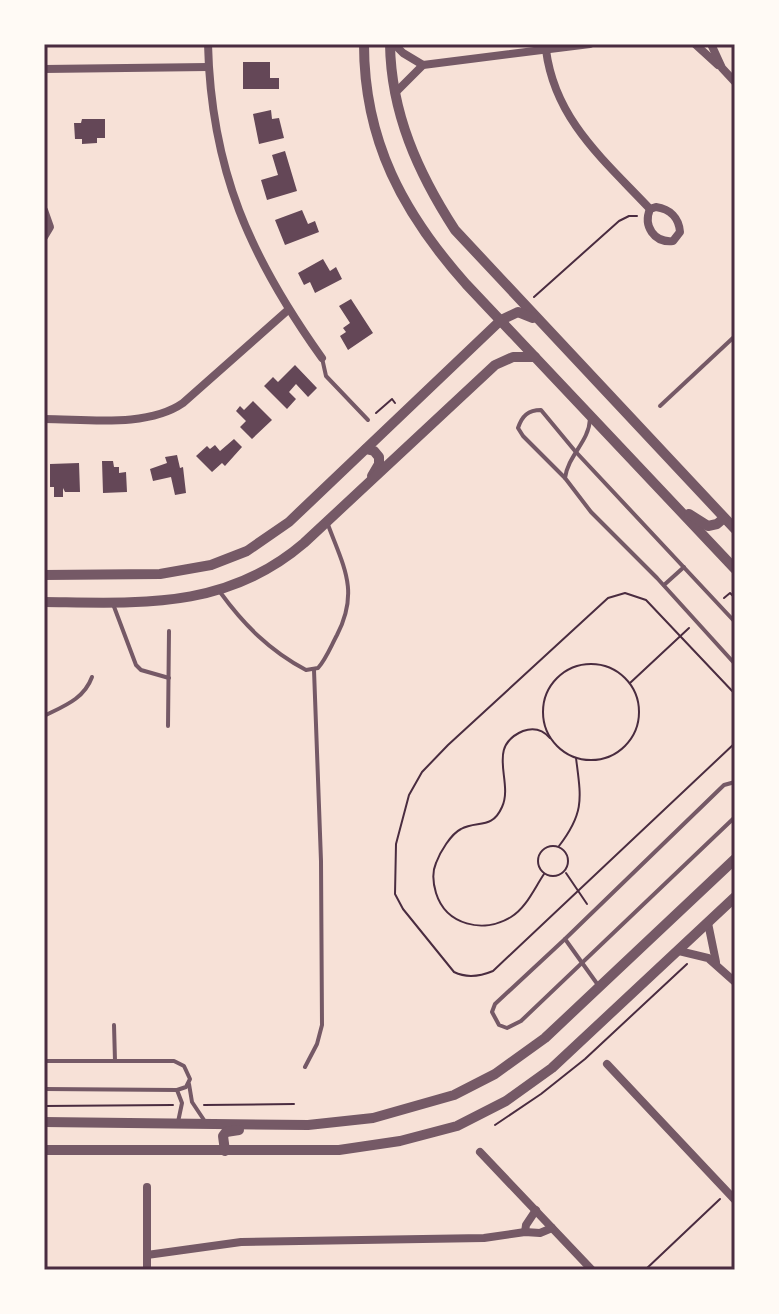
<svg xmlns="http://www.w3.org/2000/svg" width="779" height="1314" font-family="'Work Sans',sans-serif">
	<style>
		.building { fill: #644757 }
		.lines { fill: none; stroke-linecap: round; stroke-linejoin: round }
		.path { stroke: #4a2c40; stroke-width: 2 }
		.service { stroke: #755966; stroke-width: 4 }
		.minor { stroke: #755966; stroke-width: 8 }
		.tertiary { stroke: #755966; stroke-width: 10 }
		.neatline { fill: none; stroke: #4a2c40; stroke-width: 3 }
	</style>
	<rect width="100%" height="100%" fill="#f7e1d7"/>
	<g class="building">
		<path d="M243,62H270V78H279V89H243Z"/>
		<path d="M271,110L272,119L279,118L284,138L259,144L253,114Z"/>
		<path d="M82,119H105V138H97V143L82,144V139H75L74,123H81Z"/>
		<path d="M285,151L297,191L267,200L261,180L278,175L272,155Z"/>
		<path d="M302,210L308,224L315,221L319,232L285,245L275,220Z"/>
		<path d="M323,259L330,271L336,267L342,279L315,293L310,282L304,285L298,273Z"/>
		<path d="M351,299L373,333L348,350L340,336L346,332L343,328L350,323L339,306Z"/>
		<path d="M295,365L317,388L308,397L296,384L289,392L296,399L287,409L264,386L273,377L278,382Z"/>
		<path d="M253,401L272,420L252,439L240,427L246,421L236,411L240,406L244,410Z"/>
		<path d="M234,439L242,447L225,466L222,463L212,472L196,456L207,446L210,449L215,445L220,451Z"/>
		<path d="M177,455L180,468L183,467L186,493L175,495L171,477L153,481L150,469L167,463L165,457Z"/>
		<path d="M102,461H113L114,467H119V473L126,472L127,492L103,493Z"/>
		<path d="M79,463L80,492H65L63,488V497H54V487H50V464Z"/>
	</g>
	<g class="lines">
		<g class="path">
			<path d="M534,297L619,221L629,216H637"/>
			<path d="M376,413L392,399L395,403"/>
			<path d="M724,598L730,593L735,598"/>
			<circle cx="591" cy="712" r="48"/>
			<path d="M630,683L689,628"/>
			<path d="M735,694L646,600L625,593L608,598L448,745L422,772L409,795L396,844L395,894L403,909L454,972C466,978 481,976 493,971L735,743"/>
			<circle cx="553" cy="861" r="15"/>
			<path d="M559,846C585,812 581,798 576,758"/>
			<path d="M566,873L587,904"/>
			<path d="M544,874C534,889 526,908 511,917C483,934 446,925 436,893C433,883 432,872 436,863C440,852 451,834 461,829C477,820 492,830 502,807C514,781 485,747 523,731C534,727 543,730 550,738"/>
			<path d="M204,1105L294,1104"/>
			<path d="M44,1106L173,1105"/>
			<path d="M495,1125L541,1094L585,1059L687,964"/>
			<path d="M645,1270L720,1199"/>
		</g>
		<g class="service">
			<path d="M322,358L326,376L368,420"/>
			<path d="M660,406L735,336"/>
			<path d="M590,419C589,442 568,455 565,478L591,512L657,578L735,664"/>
			<path d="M565,478L523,436L518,428C522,416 528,410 541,410L575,451L735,622"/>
			<path d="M664,585L684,567"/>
			<path d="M220,592C244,625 270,651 306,670L318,668C326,659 331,646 337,635C360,590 343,566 327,522"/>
			<path d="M113,604L136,665L141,670L169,678"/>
			<path d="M44,716C64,706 84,699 92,677"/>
			<path d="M168,726L169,631"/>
			<path d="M565,939L495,1004L492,1012L499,1025L507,1028L521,1021L735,817"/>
			<path d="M598,985L565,939L724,785L735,782"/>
			<path d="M114,1025L115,1061"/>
			<path d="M44,1061H174L184,1066L190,1079L186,1087L177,1090L44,1089"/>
			<path d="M305,1067L317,1044L322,1025L321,861L314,670"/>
			<path d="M189,1084L192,1102L206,1123"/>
			<path d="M177,1090L182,1103L178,1122"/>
		</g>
		<g class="minor">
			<path d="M208,44C211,170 250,257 322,358"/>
			<path d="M394,44L403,53L423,65"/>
			<path d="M695,44L718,65"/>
			<path d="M711,44L722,68L735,82"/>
			<path d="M546,50C555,120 604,160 650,209"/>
			<path d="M44,69L208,67"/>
			<path d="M395,93L423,65L590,44"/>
			<path d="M656,207C670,209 679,218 680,232L673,241C654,243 643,226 650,209Z"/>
			<path d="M44,210L50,227L44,237"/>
			<path d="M44,419C87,419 147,428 183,403L288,310"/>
			<path d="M708,923L716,962"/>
			<path d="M679,951L708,958L735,982"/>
			<path d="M607,1064L735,1200"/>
			<path d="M480,1152L592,1270"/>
			<path d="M525,1232L526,1225L536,1210"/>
			<path d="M147,1255L241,1242L484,1238L525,1232L540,1233L552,1228"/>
			<path d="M147,1270V1187"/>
		</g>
		<g class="tertiary">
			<path d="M364,44C364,141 403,213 466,284L735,569"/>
			<path d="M390,44C391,113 418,173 455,230L735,529"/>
			<path d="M366,449L374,451L379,457V464L372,476"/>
			<path d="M689,514L708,526L717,524L724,518"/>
			<path d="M44,575L160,574L211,565L247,551L289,522L501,320L518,312L533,318"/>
			<path d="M44,602C140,603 226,610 304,543L495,365L513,357H535"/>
			<path d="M44,1122L308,1125L373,1118L454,1095L495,1074L545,1038L735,859"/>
			<path d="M44,1150H339L400,1141L457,1126L506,1101L552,1068L735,897"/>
			<path d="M225,1151L223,1136L226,1132L239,1130"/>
		</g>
	</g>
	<rect width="779" height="1314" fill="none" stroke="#fffaf5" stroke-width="92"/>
	<rect x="46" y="46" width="687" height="1222" class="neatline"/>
</svg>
